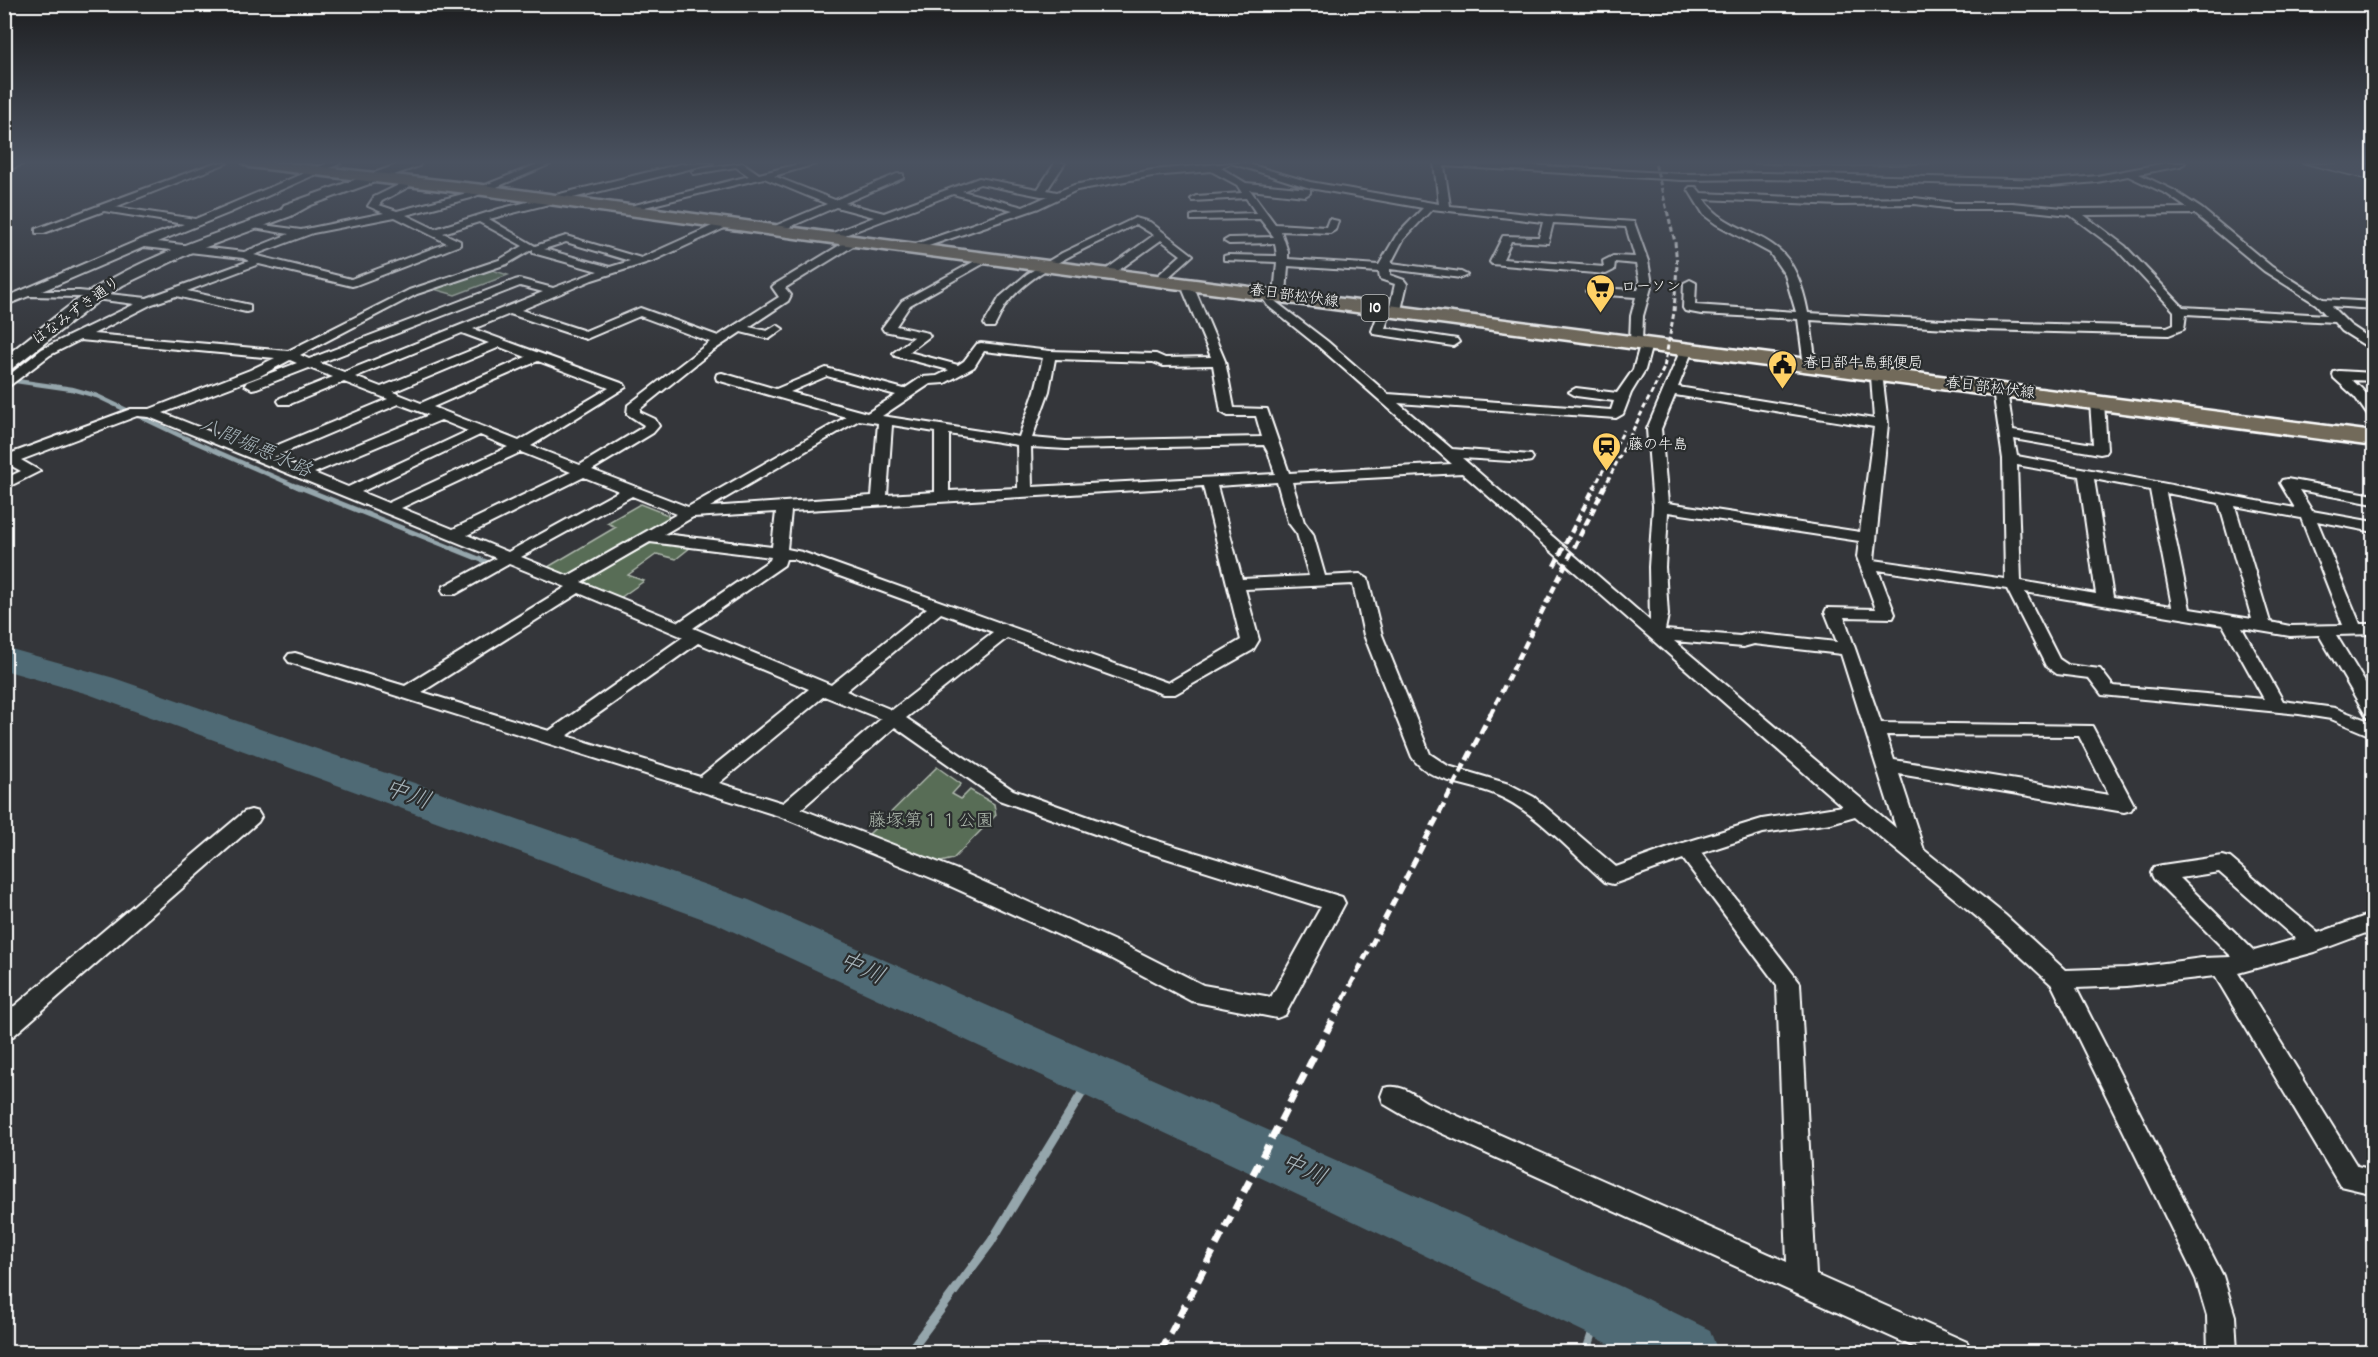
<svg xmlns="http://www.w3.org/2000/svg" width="2378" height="1357" font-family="Dekko,'Klee One',sans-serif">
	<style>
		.green { fill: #596d57; stroke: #acb6ab; stroke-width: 1.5 }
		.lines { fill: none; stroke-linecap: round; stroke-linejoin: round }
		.stream-far2 { stroke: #95a6ac; stroke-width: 4.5 }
		.stream-far1 { stroke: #95a6ac; stroke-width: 5 }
		.stream { stroke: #95a6ac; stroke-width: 9 }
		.river { fill: #4f6a74; fill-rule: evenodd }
		.street-casing { stroke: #fff; stroke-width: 4 }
		.secondary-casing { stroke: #fff; stroke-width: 4 }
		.primary-casing { stroke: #fff; stroke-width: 5 }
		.street { fill: #2a2d2e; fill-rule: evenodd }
		.secondary { fill: #2a2d2e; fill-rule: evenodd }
		.primary { fill: #726b5a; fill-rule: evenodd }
		.rail-far3 { stroke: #fff; stroke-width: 3; stroke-dasharray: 5 3; stroke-linecap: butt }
		.rail-far2 { stroke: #fff; stroke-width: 4.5; stroke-dasharray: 8 4.5; stroke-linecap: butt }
		.rail-far1 { stroke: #fff; stroke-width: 5; stroke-dasharray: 10 5; stroke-linecap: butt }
		.rail { stroke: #fff; stroke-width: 7; stroke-dasharray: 13 7; stroke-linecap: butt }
		.wall { fill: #504d5c; stroke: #fff; stroke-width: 1.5 }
		.shaded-wall { fill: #413e4b; stroke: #fff; stroke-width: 1.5 }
		.labels { text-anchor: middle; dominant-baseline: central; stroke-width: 4.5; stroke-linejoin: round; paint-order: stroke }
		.far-poi-label { font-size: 15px; fill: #fff; stroke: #2a2d2e; text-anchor: start }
		.far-street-label { font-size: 15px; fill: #fff; stroke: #2a2d2e }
		.shield { fill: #2a2d2e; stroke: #bfc0c0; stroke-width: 1.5 }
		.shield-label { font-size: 16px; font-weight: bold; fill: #fff }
		.park-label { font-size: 18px; fill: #acb6ab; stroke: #2a2d2e }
		.water-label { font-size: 20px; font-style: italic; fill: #a7b4ba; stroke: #2a2d2e }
		.near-water-label { font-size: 24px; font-style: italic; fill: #a7b4ba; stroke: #2a2d2e }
	</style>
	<rect width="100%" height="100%" fill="#34363a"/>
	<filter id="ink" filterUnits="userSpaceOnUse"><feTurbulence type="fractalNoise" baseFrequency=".0167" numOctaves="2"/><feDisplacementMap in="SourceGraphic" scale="12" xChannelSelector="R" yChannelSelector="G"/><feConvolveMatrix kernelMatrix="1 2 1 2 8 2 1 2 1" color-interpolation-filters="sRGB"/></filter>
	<g filter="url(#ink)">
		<g class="green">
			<path d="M1736,163H1954L1840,167Z"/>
			<path d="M489,269L508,275L455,295L430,288Z"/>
			<path d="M640,504L668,515V519L574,573L566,575L548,567L616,527L607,523Z"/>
			<path d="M653,542L691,547L676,559L657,554L628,575L644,581L620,598L584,582L587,578Z"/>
			<path d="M937,767L961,784L952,794L961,799L970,790L994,804L996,815L953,859L937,863L868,835Z"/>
		</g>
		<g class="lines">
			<path class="stream-far2" d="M9,380L72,389L97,396L181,436L300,488"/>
			<path class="stream-far1" d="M297,486L489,563"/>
			<g class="stream">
				<path d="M909,1352L991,1242L1093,1075"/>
				<path d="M1586,1352L1601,1308"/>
			</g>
			<path class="river" d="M4,647L114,678L749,900L1622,1287L1710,1330L1718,1352H1626L1330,1210L717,924L88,694L4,670Z"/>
			<defs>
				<g id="street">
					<path d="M12,163H25L4,172V166Z"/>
					<path d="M214,163H227L115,207L195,219L328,163H341L229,213L157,242L244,252L289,234L248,227V223L301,230L384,213L368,206L374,197L413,178L418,181L416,183L382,201L379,205L397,211L463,194L540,163H553L471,198L406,215L435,229L499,209L681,164L713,163L489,219L535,246L566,236L641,258L721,222H729V226L655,260L592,280L521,310L585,331L640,308L718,336L779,297L772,287L774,285L850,239H858V243L785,288L791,295L788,301L749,327L767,331L777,325L783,329L769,339L741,332L711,352L640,409V412L655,419L659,426L653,433L592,470L688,507L846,417L717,380L716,377L717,374L722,373L776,389L826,368L904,389L922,377L937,376L949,370L895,356L893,353L914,337L884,331L882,328L902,301L986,255L990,256V260L910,305L896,326L928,333L930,336L909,352L958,365L964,361L977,344L981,343L1050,351L1156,354L1165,358L1211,357L1183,290L1189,282H1197L1199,284L1195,290L1225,361L1234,408L1267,409L1289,473L1452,464L1319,347L1268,306L1259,293L1261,291H1269L1276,302L1327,341L1388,394L1611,410L1614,401L1576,396L1569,392L1576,388L1617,393L1633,370L1640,345H1632L1630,342L1631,316L1636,297L1592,294L1586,291L1592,288L1638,290L1640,284L1636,264L1615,262L1614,270L1606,274L1492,264L1490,262L1503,236L1539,237L1543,222L1432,209L1403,240L1391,263L1461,272L1467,275L1461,278L1390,269V275L1404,280L1407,284L1401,310L1395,314L1391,312L1385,328L1457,339L1459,342L1453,346L1374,334L1372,331L1380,309L1382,306H1390L1395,284L1380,279L1379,272L1288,266L1286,295L1280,298L1274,295L1277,262L1224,260V256L1228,255L1277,256L1275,243L1229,244L1224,241L1229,238L1274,237L1260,219L1191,220V216L1195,215L1256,213L1246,198L1192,201L1191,199L1196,196L1242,193L1237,185L1211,171L1152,176L1077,190L1039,208L911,252L907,251V247L1013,210L953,194L829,241L824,238L825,236L874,217L836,207L778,232H770V228L827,204L764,178L624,212L619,209L749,176L736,167L694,174L692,172L697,169L743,163L759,174L803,163H819L774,176L835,200L897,174H903V178L845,203L884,213L979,178L1038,189L1055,163H1065L1047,190L1057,192L1074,185L1152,170L1231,163L1221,168L1246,183L1310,189V193L1305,196L1250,190L1275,224L1326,227L1329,219L1338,221L1335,230L1330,233L1281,231L1288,252V259L1379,265L1396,236L1423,208L1310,188L1231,163H1245L1310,182L1439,204L1434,163H1490L1682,174L1767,173L2051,180L2097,176L2166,163H2185L2180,166L2139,174L2173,190L2202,209L2272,267L2323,299L2374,302V309L2331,306L2350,325L2374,341V351L2342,331L2334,322L2186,314L2184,329L2169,335L1982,330L1810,320L1816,366L1810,370L1804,366L1798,319L1701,314L1685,311L1683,308L1684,283L1690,280L1696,283L1695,305L1796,312L1785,275L1770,253L1716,224L1704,215L1688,189L1690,187H1696L1701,193L1840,199L1915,198L1954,203H2012L2073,209L2187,208L2167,194L2128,176L2097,182L2051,186L1767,179L1682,180L1444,166L1450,206L1548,216L1634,222L1648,261L1652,284L1643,316L1642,341H1650L1652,344L1645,370L1631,393L1623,414L1616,418L1398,403L1452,449L1531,455L1533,458L1531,461L1526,462L1462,458L1650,621L1649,567L1653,506L1647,429L1681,349L1687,345L1693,349L1678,387L1874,419L1871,376L1872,373H1882L1888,424L1874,560L2005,579L2003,459L1993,390L2000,386L2007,390L2013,431L2093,444L2090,402L2097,398L2104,402L2107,450L2105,453L2100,454L2014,439L2017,456L2295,508L2280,483L2282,480L2287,479L2374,495V504L2299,490L2312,511L2374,522V532L2317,521L2360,624H2374V634L2336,635L2374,697V719L2367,717L2319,635L2290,636L2242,628L2283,701L2335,708L2374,723V737L2331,719L2299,714L2102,695L2089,678L2057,674L2046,666L2007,589L1878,570L1895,614L1893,618L1844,617L1881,723L2092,726L2134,805L2131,810L2124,812L1899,774L1924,850L2005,915L2065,970L2127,968L2202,958L2232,957L2154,879L2151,873L2154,867L2162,865L2223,856L2230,858L2318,933L2374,913V930L2315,952L2238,973L2357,1166L2374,1170V1194L2340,1186L2215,976L2127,986L2076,988L2223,1276L2235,1316L2237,1352H2208L2207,1316L2196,1279L2052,985L1989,927L1855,816L1831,823L1763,833L1701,853L1800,983L1816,1275L1967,1342L1971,1352H1925L1408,1118L1384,1104L1381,1096L1384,1088C1400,1083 1413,1094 1426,1102L1787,1262L1777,985L1683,859L1613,884L1605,882C1574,855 1532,808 1494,794C1468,783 1429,783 1412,757L1364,635L1353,584L1245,589L1259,640L1253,650L1175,694H1163L1007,638L906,718L1013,790L1151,839L1342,897L1345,903L1285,1015L1277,1018L1191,1001L1112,959L939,881L779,816L289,662L286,658L289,654L295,653L405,686L566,587L509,564L456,594H444L442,590L444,586L496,558L149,417L137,416L21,460L40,471L4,489V479L21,471L8,464L4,465V456L131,409H150L250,370L275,358L80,340L50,355L4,390V379L42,349L135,304L79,297L29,296L4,306V298L137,241L184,224L104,211L44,233H36V229ZM980,184L1041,196H1048L1023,207L962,191ZM1704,199L1840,205L1915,204L1954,209H2012L2070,215L2117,250L2174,311V324L2167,327L1982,322L1808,313C1804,291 1796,264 1778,249C1754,229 1722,227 1704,199ZM2195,214L2264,271L2316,304L2326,315L2183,307L2125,246L2084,215ZM395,217L447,243L351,279L254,255L313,233ZM479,222L523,246L499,260L409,290L288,351L93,334L152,304L176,296L246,312L250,311V305L187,291L259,264L352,286L356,285L460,245V241L443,233ZM1553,223L1626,227L1635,257L1613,256L1603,261L1604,267L1503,259L1511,241L1548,243ZM566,242L630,261L610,267L544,249ZM144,247L243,258L249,261L147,298L79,291H42ZM533,249V253L598,271L553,288L519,279L515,280L309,359L300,355L417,294L507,264ZM520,286L543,292L344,372L320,363ZM510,314L586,339L640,316L710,342L628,405L627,414L644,425L643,427L580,465L531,446L626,387L624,384L473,329ZM462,333L489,343L381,387L355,377ZM500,347L526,357L421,403L393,392ZM984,351L1043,358L1035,391L1019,437L882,416L930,384L945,383L974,367ZM1055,359L1153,362L1163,366L1213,365L1221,412L1228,416H1256L1262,437L1066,441L1032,438L1049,391ZM290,360L297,363L247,382L245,385L252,389L257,388L309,368L333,377L280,398L278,401L280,404H290L344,382L388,399L261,452L163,413L260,376ZM538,361L609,388L519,441L433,407ZM827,376L896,395L867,413L790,392ZM1675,395L1874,427L1860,532L1668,503L1661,429ZM399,404L429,415L301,468L274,457ZM441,420L468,431L348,487L314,473ZM859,420L878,423L872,496L710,507ZM892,425L935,432V492L887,495ZM949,434L1017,445L1018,488L949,491ZM480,435L508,447L388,503L361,492ZM1264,445L1269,454L1275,474L1032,487L1031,447L1066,449ZM521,452L571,472L453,529L401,508ZM2017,465L2079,476L2096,594L2021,581ZM1462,473L1842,806L1762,819L1680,844L1616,867L1534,797L1509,784L1448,766L1430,754L1382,635L1368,579L1360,574L1325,576L1313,534L1304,522L1292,482ZM584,477L619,491L508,552L467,535ZM2094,479L2150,490L2172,606L2113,597ZM1277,482L1288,522L1297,534L1309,576L1242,579L1217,486ZM1203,486L1241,640L1168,683L802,552L787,549L791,511ZM2166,493L2219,503L2252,619L2190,609ZM632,496L677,514L568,576L521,557ZM2235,506L2301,518L2343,625L2290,626L2270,622ZM776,512L772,547L664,534L693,517ZM1668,512L1859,541L1857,557L1876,609L1827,608L1825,612L1837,642L1751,633L1740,636L1665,630L1668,615L1665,567ZM650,542L771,557L770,560L679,622L581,582ZM786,559H793L927,608L831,685L693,628L784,565ZM2025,592L2223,625L2264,699L2113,686L2100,669L2068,665L2059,659ZM579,593L683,637L549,731L422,692ZM941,613L993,632L892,710L846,691ZM1674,641L1743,647L1754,644L1841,654L1896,828ZM698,643L809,689L700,777L567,736ZM824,696L881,719L783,803L719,783ZM895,727L999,800L1137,849L1321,907L1271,997L1203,985L1128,947L955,869L801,809ZM1886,735L2079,736L2109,795L1894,760ZM2219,872L2296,939L2254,951L2180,878Z"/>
					<path d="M1135,218L1150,222L1193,255L1163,282H1155V278L1181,255L1161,240L1112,275H1104V271L1154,235L1136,224C1096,244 1036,267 1008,302C1002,309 999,319 994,327H986L984,324L1000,297L1027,274L1062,253Z"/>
					<path d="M2339,371L2374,373V381L2352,380C2366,393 2374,398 2374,418L2369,417L2355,397L2334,378L2333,375L2334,372Z"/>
					<path d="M251,810L258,812L261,817L258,822L12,1037L4,1040V1015L244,812Z"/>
				</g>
				<path id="secondary" d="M402,163H421L419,166L311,205L291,216L192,252L123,285L101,299L10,370L4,371V357C39,331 73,299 111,279C165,249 224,231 281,210L284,205Z"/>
				<path id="primary" d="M243,163H287L483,185L854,236L2374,432V446L854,246L483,195L250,167Z"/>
			</defs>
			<use href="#street" class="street-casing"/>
			<use href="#secondary" class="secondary-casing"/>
			<use href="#primary" class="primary-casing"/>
			<use href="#street" class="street"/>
			<use href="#secondary" class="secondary"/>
			<use href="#primary" class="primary"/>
			<g class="rail-far3">
				<path d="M1594,488L1624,430"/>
				<path d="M1604,488L1664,368L1674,312L1677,265L1675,242L1655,163"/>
			</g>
			<g class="rail-far2">
				<path d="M1554,566L1595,486"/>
				<path d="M1490,715L1605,486"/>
			</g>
			<path class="rail-far1" d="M1343,1000L1491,713"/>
			<path class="rail" d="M1161,1352L1344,998"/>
		</g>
		<path class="wall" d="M2301,163H2373V178L2368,180Z"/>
		<path class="shaded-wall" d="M2373,170V178L2368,180Z"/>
	</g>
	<linearGradient id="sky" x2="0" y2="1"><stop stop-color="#1d1e20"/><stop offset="0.46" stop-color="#4a5260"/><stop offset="1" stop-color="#4a5260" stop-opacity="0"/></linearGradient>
	<rect width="2378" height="353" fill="url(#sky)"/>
	<defs>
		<symbol id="supermarket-pin" viewBox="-11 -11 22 30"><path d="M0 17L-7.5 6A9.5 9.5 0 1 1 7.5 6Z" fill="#ffd166" stroke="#2a2d2e"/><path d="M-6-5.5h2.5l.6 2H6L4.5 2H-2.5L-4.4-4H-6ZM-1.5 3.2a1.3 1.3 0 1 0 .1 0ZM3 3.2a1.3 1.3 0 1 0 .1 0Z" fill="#111"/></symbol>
		<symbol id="civic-pin" viewBox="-11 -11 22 30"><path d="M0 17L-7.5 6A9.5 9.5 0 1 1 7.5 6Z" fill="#ffd166" stroke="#2a2d2e"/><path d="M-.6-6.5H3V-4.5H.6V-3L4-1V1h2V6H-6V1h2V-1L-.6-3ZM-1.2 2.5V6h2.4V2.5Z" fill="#111"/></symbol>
		<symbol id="station-pin" viewBox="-11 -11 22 30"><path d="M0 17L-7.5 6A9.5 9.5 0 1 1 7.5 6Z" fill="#ffd166" stroke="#2a2d2e"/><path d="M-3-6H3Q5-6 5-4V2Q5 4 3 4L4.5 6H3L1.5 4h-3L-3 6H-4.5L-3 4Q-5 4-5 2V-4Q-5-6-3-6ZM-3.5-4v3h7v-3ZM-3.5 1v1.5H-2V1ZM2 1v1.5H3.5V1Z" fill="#111"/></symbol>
	</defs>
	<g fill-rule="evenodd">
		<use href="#supermarket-pin" x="1584" y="272" width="33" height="45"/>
		<use href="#civic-pin" x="1766" y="348" width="33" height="45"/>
		<use href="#station-pin" x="1590" y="430" width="33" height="45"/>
	</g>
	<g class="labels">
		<g class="far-poi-label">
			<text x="1621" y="288">ローソン</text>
			<text x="1803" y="364">春日部牛島郵便局</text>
			<text x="1628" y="446">藤の牛島</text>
		</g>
		<g class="far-street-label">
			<text transform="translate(1294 297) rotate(8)">春日部松伏線</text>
			<text transform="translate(77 312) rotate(-36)">はなみずき通り</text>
			<text transform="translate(1990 389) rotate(7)">春日部松伏線</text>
		</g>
		<rect class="shield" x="1361.5" y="295" width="27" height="26" rx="4.5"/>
		<g class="shield-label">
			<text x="1375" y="308">10</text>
		</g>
		<g class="park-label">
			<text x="931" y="822">藤塚第１１公園</text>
		</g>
		<g class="water-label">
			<text transform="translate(255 449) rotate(24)">八間堀悪水路</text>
		</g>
		<g class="near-water-label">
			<text transform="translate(407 796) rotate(20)">中川</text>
			<text transform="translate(861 970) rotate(24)">中川</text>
			<text transform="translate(1303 1171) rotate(24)">中川</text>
		</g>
	</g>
	<rect width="2378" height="1357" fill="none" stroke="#2a2d2e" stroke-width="24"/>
	<rect x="12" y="12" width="2354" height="1333" fill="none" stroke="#fff" stroke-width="2" filter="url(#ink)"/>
</svg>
